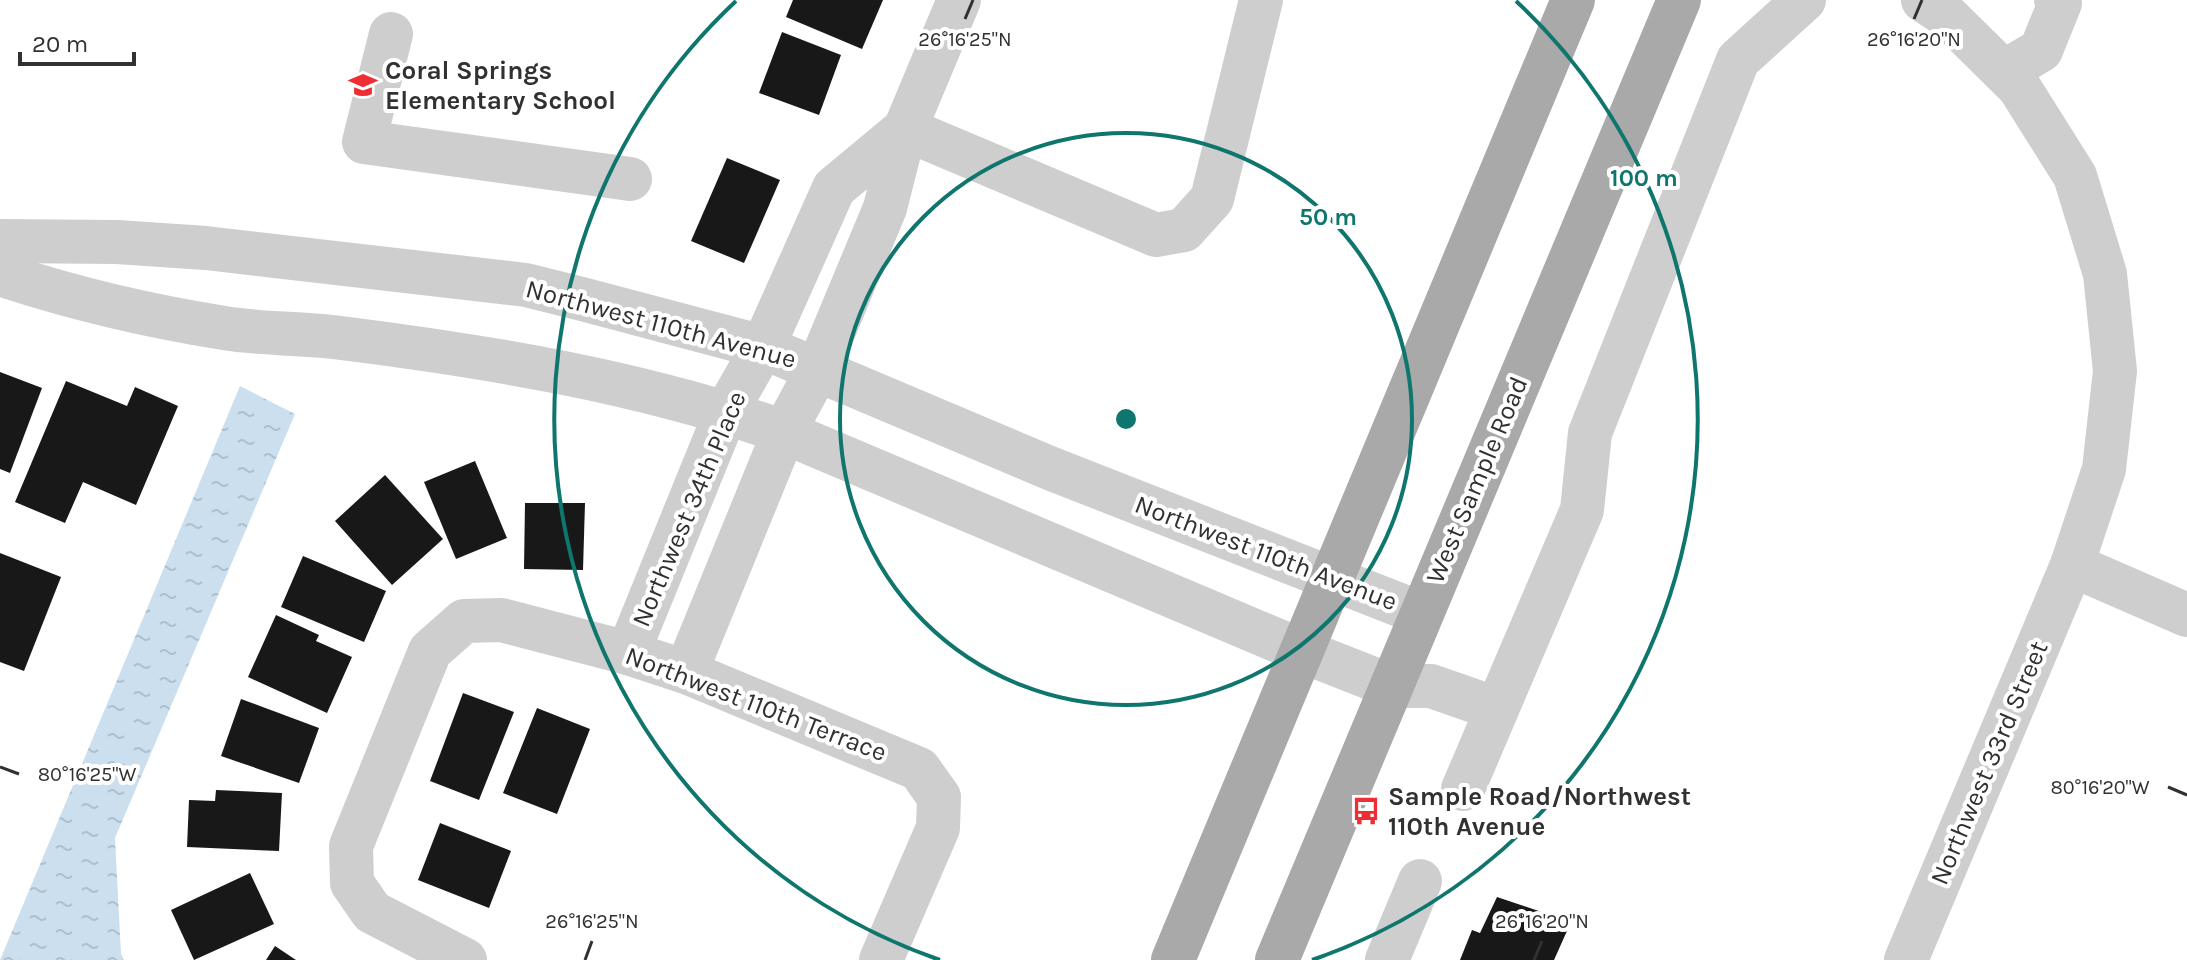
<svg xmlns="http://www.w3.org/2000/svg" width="2187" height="960" font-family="Karla,sans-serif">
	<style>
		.water { fill: url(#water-ripples) }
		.building { fill: #181818 }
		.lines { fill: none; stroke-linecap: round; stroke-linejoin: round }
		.minor { stroke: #cecece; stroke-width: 44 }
		.major { stroke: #a9a9a9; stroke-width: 44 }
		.ticks { fill: none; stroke: #313131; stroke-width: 3 }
		.ring { fill: none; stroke: #0f766e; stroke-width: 4 }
		.labels { text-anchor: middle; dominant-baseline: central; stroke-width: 8; stroke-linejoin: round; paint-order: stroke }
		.poi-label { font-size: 26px; font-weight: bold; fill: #313131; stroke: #fff; text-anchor: start }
		.street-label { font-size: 26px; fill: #313131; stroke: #fff }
		.ticks-label { font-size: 20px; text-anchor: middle; fill: #313131; stroke: #fff; stroke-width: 8; stroke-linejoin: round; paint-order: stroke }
		.centre { fill: #0f766e; stroke: #fff; stroke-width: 4 }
		.ring-label { font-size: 24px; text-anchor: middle; font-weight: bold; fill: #0f766e; stroke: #fff; stroke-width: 8; stroke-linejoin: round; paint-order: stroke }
	</style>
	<defs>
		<pattern id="water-ripples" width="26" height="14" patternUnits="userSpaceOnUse" patternTransform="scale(2)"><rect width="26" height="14" fill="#cbdfef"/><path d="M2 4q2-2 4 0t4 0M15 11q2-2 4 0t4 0" fill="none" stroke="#afc0cd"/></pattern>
	</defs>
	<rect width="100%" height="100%" fill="#fff"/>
	<path class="water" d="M240,386L295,414L115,838L121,954L124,960H0Z"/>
	<g class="building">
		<path d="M793,0H883L862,49L786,17Z"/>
		<path d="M782,32L841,55L819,115L759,93Z"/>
		<path d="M727,158L780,180L744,263L691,241Z"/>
		<path d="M0,372L42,388L10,473L0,469Z"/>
		<path d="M66,381L127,406L135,387L178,406L136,505L83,482L65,523L15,502Z"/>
		<path d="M475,461L507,538L456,559L424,482Z"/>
		<path d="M385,475L443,539L392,585L335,521Z"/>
		<path d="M525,503H585L583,570L524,569Z"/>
		<path d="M0,553L61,577L24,671L0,662Z"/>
		<path d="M303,556L386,591L364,642L281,607Z"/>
		<path d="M276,615L319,635L316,641L352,657L327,713L248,677Z"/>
		<path d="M463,693L514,712L479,800L430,781Z"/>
		<path d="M241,699L319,728L299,783L221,756Z"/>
		<path d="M537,708L590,729L557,814L503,793Z"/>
		<path d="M216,790L282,793L279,851L187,847L189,800L215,801Z"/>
		<path d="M440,823L511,851L489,908L418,880Z"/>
		<path d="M250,873L274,924L194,960L171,910Z"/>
		<path d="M1497,897L1571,922L1554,960H1460L1472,930L1480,933Z"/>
		<path d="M275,946L296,960H266Z"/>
	</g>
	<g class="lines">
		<g class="minor">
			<path d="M1923,0L1946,15L2019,87L2075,176L2105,274L2115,371L2104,469L2072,565L2187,615"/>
			<path d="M391,34L364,142L630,179"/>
			<path d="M2004,72L2041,50L2060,3L2056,0"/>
			<path d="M905,129L1156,235L1184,230L1212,199L1261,0"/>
			<path d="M0,241L117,242L206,248L526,285L582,299L763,347L1052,469L1420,613"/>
			<path d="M0,274C72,298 149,316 224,328C260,334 297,333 333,337C486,356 639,381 784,432L1302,651L1391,686H1431L1497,709"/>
			<path d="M628,653L726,412L763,347L834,188L905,129"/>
			<path d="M686,672L784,432L818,369L885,208L905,129L959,0"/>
			<path d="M1463,789L1582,510L1590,433L1738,60L1804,0"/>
			<path d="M465,960L372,912L352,883L351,846L430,651L464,621L501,620L628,653L686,672L919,769L939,797L938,828L881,960"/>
			<path d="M1387,960L1420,881"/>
			<path d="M1906,960L2072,565"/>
		</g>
		<g class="major">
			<path d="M1173,960L1573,0"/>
			<path d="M1277,960L1679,0"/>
		</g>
	</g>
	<path class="ticks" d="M965,19L973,0M1914,19L1922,0M0,767L19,774M2168,787L2187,795M585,960L592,941M1534,960L1542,941"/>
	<g class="ring">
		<circle cx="1126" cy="419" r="286"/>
		<path d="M940 960A572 572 0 0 1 736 1M1516 1A572 572 0 0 1 1312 960"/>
	</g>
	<defs>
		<symbol id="school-bare" viewBox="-9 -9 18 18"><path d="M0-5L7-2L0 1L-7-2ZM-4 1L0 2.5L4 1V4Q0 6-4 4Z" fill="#ee2d34" stroke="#fff" stroke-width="2.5" paint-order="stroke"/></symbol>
		<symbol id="bus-bare" viewBox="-9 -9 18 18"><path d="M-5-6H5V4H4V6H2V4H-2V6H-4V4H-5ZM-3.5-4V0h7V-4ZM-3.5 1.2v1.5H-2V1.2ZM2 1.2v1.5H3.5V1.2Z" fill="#ee2d34" stroke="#fff" stroke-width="2.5" paint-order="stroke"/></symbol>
	</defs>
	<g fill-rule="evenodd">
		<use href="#school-bare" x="343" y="65" width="40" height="40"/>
		<use href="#bus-bare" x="1346" y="791" width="40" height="40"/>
	</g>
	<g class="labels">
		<g class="poi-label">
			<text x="385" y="70">Coral Springs<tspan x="385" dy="30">Elementary School</tspan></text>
			<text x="1388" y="796">Sample Road/Northwest<tspan x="1388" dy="30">110th Avenue</tspan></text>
		</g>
		<g class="street-label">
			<text transform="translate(661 324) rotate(15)">Northwest 110th Avenue</text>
			<text transform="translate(1477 480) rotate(-67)">West Sample Road</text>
			<text transform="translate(689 509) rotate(-67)">Northwest 34th Place</text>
			<text transform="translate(1266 553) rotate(21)">Northwest 110th Avenue</text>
			<text transform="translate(756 704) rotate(21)">Northwest 110th Terrace</text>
			<text transform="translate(1989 763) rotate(-67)">Northwest 33rd Street</text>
		</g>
	</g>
	<g class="ticks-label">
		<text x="965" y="46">26°16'25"N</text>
		<text x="1914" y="46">26°16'20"N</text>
		<text x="87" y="781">80°16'25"W</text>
		<text x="2100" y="794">80°16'20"W</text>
		<text x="592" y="928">26°16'25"N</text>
		<text x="1542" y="928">26°16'20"N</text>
	</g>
	<circle cx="1126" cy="419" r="12" class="centre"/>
	<g class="ring-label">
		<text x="1644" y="186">100 m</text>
		<text x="1328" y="225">50 m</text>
	</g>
	<path d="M20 52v12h114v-12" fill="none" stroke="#313131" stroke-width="4"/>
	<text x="32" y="52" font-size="24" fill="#313131" stroke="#ffffff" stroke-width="6" paint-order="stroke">20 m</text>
</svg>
